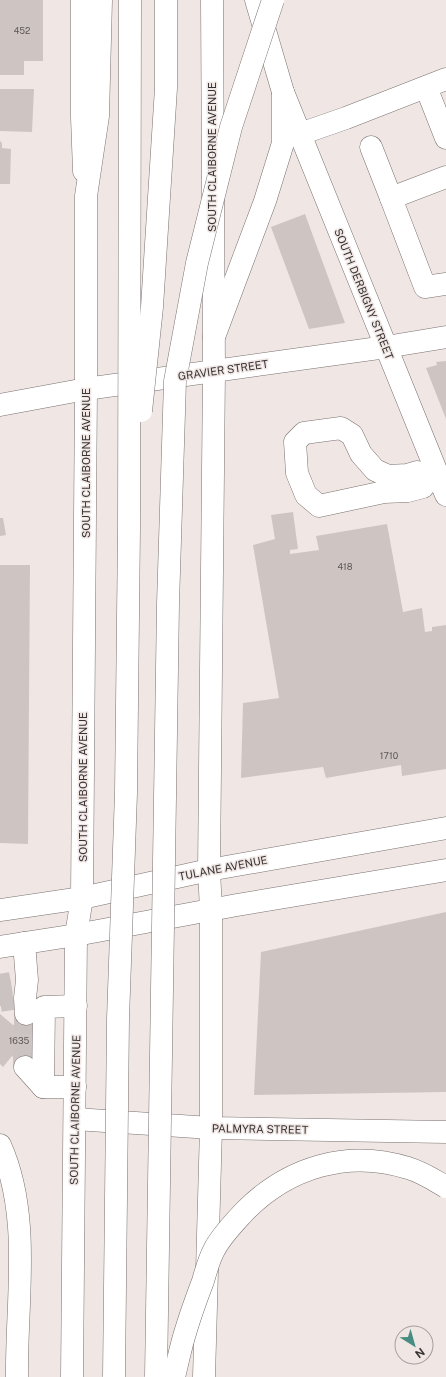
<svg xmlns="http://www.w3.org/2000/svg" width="446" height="1377" font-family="'Public Sans',sans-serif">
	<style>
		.building { fill: #cec5c3 }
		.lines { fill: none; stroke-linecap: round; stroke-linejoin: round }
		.minor-tunnel { stroke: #cbc3c1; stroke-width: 22; stroke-dasharray: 22 11; stroke-linecap: butt }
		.minor-casing { stroke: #79716f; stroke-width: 23 }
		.major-casing { stroke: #79716f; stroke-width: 23 }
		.highway-casing { stroke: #79716f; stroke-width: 23 }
		.minor { stroke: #fff; stroke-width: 22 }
		.major { stroke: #fff; stroke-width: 22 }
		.highway { stroke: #fff; stroke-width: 22 }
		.highway-bridge-casing { stroke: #79716f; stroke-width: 23; stroke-linecap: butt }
		.highway-bridge { stroke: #fff; stroke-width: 22 }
		.labels { text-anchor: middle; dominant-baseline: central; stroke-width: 3; stroke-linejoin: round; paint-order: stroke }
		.number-label { font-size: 9px; fill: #5d5857 }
		.street-label { font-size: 11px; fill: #373333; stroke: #f0e7e5 }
	</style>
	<rect width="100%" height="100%" fill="#f0e7e5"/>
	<g class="building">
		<path d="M0,0H43V61H24V75H0Z"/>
		<path d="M0,89H34L32,132L0,131Z"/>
		<path d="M0,141L2,143V148L11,149L10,184H0Z"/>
		<path d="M305,214L345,323L309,329L271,227Z"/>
		<path d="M446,361V419L426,368L437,365L436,362Z"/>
		<path d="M293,512L298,549L290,550V554L319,550L316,536L387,524L403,612L422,608L425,632L432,631V627L446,625V769L402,776L401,765L326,778L323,767L241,778L243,703L279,698L253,545L275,539L271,515Z"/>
		<path d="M0,518H3L6,535L0,536Z"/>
		<path d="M0,565H30L28,844L0,843Z"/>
		<path d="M446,912V1092L254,1095L261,952Z"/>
		<path d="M10,979L14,1004L0,1006V980Z"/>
		<path d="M39,1013V1068L13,1067V1057L12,1056L3,1067L0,1064V1014L13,1025H14V1014Z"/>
	</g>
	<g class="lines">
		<g class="minor-tunnel">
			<path d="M0,985L11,983"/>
			<path d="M0,1001L13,999"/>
			<path d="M25,1067L26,1014"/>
		</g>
		<defs>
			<g id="minor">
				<path d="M82,0V117L84,171"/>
				<path d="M426,87L446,138"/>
				<path d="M283,92L446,495"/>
				<path d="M300,134L346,118L446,79"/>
				<path d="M371,147L391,198"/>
				<path d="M446,177L391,198L425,287L446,284"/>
				<path d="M214,337L265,201L283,143V92L256,0"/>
				<path d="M0,405L86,389L386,347L446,337"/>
				<path d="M429,477L423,487L408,491L384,492L319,506L306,495L297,473L295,442L304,433L341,428L352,435L361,454L375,470L388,476L407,475L417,472L429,477L437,474"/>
				<path d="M0,910L82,898"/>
				<path d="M24,943L27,980L25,998L26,1014"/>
				<path d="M0,947L76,935"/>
				<path d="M25,1067L43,1087"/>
				<path d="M75,1087H43L44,1007L76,1006"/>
				<path d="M75,1119L211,1128L446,1132"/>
			</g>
			<g id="major">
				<path d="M82,898L209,870L446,828"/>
				<path d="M76,935L237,905L446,870"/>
				<path d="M72,1377L76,935L82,898L86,389V196L98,116L101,0"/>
				<path d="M204,1377L211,1128V910L209,870L214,371L212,0"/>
			</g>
			<path id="highway" d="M0,1145C32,1216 16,1301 17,1377"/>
		</defs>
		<use href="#minor" class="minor-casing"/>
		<use href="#major" class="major-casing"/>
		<use href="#highway" class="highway-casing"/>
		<use href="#minor" class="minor"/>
		<use href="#major" class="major"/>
		<use href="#highway" class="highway"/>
		<defs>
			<g id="highway-bridge">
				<path d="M141,411L152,307L166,88V0"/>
				<path d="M114,1377L118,1019L126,793L129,529L130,0"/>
				<path d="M156,1377L168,604L175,381L197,263L231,127L273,0"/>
				<path d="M174,1377C178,1361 181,1345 186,1330C191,1313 197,1297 203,1281C206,1271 209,1259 214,1250C221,1236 234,1223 244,1212C288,1167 348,1149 408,1168C422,1172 434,1180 446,1187"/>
			</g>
		</defs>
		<use href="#highway-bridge" class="highway-bridge-casing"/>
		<use href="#highway-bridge" class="highway-bridge"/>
	</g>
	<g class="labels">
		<g class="number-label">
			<text x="22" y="30">452</text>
			<text x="345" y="566">418</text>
			<text x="389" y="755">1710</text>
			<text x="19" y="1040">1635</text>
		</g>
		<g class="street-label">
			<text transform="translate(212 157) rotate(-90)">SOUTH CLAIBORNE AVENUE</text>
			<text transform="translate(364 294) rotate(68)">SOUTH DERBIGNY STREET</text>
			<text transform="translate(223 370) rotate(-8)">GRAVIER STREET</text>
			<text transform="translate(86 463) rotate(-90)">SOUTH CLAIBORNE AVENUE</text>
			<text transform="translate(83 787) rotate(-90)">SOUTH CLAIBORNE AVENUE</text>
			<text transform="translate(223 868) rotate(-11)">TULANE AVENUE</text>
			<text transform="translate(75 1110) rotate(-89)">SOUTH CLAIBORNE AVENUE</text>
			<text transform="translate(260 1129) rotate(1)">PALMYRA STREET</text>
		</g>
	</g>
	<g transform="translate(414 1345) rotate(143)"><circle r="19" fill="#f0e7e5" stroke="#a69f9e"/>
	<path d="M0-3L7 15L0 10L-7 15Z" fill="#488d82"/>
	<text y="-6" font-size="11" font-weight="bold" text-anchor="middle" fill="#373333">N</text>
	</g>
</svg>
